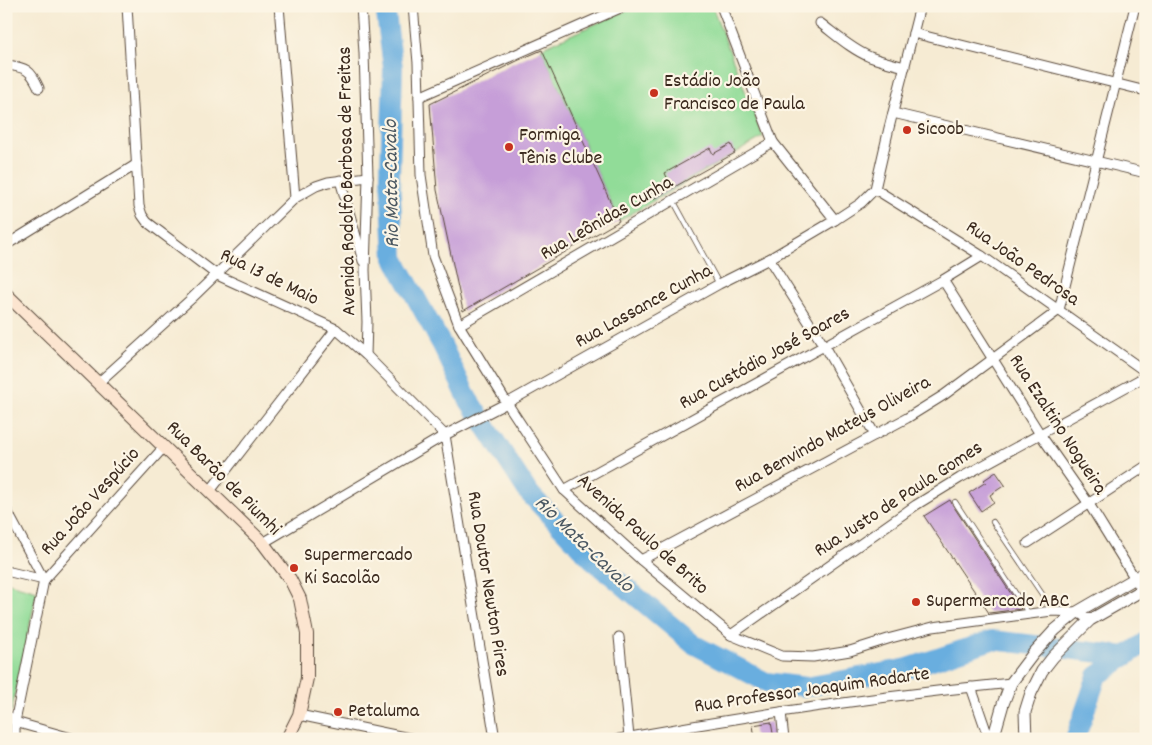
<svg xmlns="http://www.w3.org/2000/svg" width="1152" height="745" font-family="Dekko,sans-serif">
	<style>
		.green { fill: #91dc98; stroke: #66835b }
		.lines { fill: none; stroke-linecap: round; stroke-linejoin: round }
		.river { stroke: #69aedf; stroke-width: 20 }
		.building { fill: #c69ed8 }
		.service-casing { stroke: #574739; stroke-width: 6 }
		.minor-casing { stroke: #574739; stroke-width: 11 }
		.tertiary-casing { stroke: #574739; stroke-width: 13 }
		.secondary-casing { stroke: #574739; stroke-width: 14 }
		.service { stroke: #fff; stroke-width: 4.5 }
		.minor { stroke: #fff; stroke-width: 9 }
		.tertiary { stroke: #fff; stroke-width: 11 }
		.secondary { stroke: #fce5d0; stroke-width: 12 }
		.poi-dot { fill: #c8321e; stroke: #fcf5e5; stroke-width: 2 }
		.labels { text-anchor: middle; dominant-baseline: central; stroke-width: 4.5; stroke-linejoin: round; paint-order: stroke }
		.poi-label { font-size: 20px; fill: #3b2a1e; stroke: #fcf5e5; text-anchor: start }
		.street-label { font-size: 20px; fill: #3b2a1e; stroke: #fcf5e5 }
		.water-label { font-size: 21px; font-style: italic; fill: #4b5862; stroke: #fcf5e5 }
	</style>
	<rect width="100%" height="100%" fill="#fcf5e5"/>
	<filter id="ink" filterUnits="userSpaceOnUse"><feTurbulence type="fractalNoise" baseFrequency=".02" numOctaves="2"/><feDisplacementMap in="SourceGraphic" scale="10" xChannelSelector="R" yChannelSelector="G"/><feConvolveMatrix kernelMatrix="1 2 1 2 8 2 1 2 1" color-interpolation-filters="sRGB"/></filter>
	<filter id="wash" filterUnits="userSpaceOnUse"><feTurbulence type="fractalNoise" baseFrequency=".0096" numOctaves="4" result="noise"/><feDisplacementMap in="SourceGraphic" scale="20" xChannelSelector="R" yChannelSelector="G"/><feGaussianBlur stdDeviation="1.12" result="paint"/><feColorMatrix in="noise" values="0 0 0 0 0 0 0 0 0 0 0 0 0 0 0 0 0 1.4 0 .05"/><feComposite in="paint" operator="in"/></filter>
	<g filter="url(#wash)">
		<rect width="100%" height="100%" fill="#f6ebd3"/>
		<g class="green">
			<path d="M636,6H712L763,137L619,221L541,48Z"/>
			<path d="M6,582L37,591L11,712L6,708Z"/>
		</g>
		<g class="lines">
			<g class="river">
				<path d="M385,6L393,68L390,175L394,258L442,345L468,399L528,492L592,559L693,644L766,682L806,687L908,668L992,640L1126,656"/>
				<path d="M1075,739L1097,676L1146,642"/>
			</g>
		</g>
		<g id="blocks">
			<g class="building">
				<path d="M542,50L619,221L463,311L437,190L430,104L519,60Z"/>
				<path d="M731,144L735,153L653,199L648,191L668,180L665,173L710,148L713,154Z"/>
				<path d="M996,472L1005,485L990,495L994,502L981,511L969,493L986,482L984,480Z"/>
				<path d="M950,500L952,504L1021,609L989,613L924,516Z"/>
				<path d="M771,722L774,739H755L753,725Z"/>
			</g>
		</g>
	</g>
	<g filter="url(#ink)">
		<use href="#blocks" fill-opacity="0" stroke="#574739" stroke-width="1"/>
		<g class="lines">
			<defs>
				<g id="service">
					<path d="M673,200L719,284"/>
					<path d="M955,502L1029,614"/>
					<path d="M993,522L1042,594L1052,611"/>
				</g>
				<g id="minor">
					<path d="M127,6L139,206L142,215L147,222L217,275L336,329L366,355L445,435"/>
					<path d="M361,6L364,53L368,177L365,270L367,322L366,355"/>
					<path d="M413,6L418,63L421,175L433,256L459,325L507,403L564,490L641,560L731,635L782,656L813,657L850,651L891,638L933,627L1052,611L1077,612L1090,620"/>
					<path d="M721,6L773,142L835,220"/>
					<path d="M820,23C836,35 851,49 870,57C881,61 893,64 905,67"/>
					<path d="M913,33L1146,91"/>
					<path d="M6,65C26,67 31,70 39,88"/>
					<path d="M419,97L625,6"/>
					<path d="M893,113L1146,173"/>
					<path d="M340,180L363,261"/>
					<path d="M875,189L982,256L1146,372"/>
					<path d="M295,198L316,186L328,182L368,177"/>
					<path d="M6,245L137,164"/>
					<path d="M769,259L824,346L875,435"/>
					<path d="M943,280L1040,434L1089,504L1142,590"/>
					<path d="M459,325L773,142"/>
					<path d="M98,383L191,299L295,198L279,6"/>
					<path d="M445,435L495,739"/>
					<path d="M564,490L943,280L982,256"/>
					<path d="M210,491L336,329"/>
					<path d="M6,509L44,580"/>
					<path d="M263,543L445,435L507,403L719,284L769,259L835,220L861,203L875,189L889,128L920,6"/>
					<path d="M1028,543L1146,466"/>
					<path d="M641,560L907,418L944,395L1059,310L1135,6"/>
					<path d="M6,571L44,580"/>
					<path d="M44,580L164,447"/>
					<path d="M731,635L916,505L960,478L1146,376"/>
					<path d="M619,637L629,737"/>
					<path d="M971,687L989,739"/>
					<path d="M781,712L784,739"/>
					<path d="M6,714L15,722L75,739"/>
					<path d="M299,715L414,739"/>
					<path d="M15,739V722L44,580"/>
					<path d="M619,739C749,715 880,696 1011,683"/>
				</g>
				<g id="tertiary">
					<path d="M993,739L1003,704L1011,683L1033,654L1055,630L1077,612L1146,572"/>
					<path d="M1026,739L1025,712L1031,693L1042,671L1053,657L1090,620L1146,588"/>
				</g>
				<path id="secondary" d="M6,294L263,543L290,579L300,599L307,634V678L299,715L287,739"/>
			</defs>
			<use href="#service" class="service-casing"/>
			<use href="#minor" class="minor-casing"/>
			<use href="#tertiary" class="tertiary-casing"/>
			<use href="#secondary" class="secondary-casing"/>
			<use href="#service" class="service"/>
			<use href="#minor" class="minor"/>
			<use href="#tertiary" class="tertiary"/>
			<use href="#secondary" class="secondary"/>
		</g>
	</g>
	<g class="poi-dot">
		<circle cx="654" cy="93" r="5"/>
		<circle cx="907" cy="130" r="5"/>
		<circle cx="509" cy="147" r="5"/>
		<circle cx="294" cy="568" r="5"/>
		<circle cx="916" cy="602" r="5"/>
		<circle cx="338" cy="712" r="5"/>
	</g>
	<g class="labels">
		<g class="poi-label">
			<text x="664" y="82">Estádio João<tspan x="664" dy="23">Francisco de Paula</tspan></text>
			<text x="917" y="130">Sicoob</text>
			<text x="519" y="136">Formiga<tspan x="519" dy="23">Tênis Clube</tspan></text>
			<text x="304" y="556">Supermercado<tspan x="304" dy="23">Ki Sacolão</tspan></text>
			<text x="926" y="602">Supermercado ABC</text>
			<text x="348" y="712">Petaluma</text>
		</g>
		<g class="street-label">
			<text transform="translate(348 181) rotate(-91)">Avenida Rodolfo Barbosa de Freitas</text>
			<text transform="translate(607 219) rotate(-30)">Rua Leônidas Cunha</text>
			<text transform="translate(1022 264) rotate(35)">Rua João Pedrosa</text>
			<text transform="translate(269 278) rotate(26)">Rua 13 de Maio</text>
			<text transform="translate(644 307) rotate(-29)">Rua Lassance Cunha</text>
			<text transform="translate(765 359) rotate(-29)">Rua Custódio José Soares</text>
			<text transform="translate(1057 425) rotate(57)">Rua Ezaltino Nogueira</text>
			<text transform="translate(833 435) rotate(-29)">Rua Benvindo Mateus Oliveira</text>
			<text transform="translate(223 479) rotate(45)">Rua Barão de Piumhi</text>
			<text transform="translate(899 500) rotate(-33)">Rua Justo de Paula Gomes</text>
			<text transform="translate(91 502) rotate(-48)">Rua João Vespúcio</text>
			<text transform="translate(642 535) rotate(42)">Avenida Paulo de Brito</text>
			<text transform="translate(487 584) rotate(81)">Rua Doutor Newton Pires</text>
			<text transform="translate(812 691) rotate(-8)">Rua Professor Joaquim Rodarte</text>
		</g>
		<g class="water-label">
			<text transform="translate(393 184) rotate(-91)">Rio Mata-Cavalo</text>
			<text transform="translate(583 545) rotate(44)">Rio Mata-Cavalo</text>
		</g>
	</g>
	<rect width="1152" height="745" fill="none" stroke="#fcf5e5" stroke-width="25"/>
</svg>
